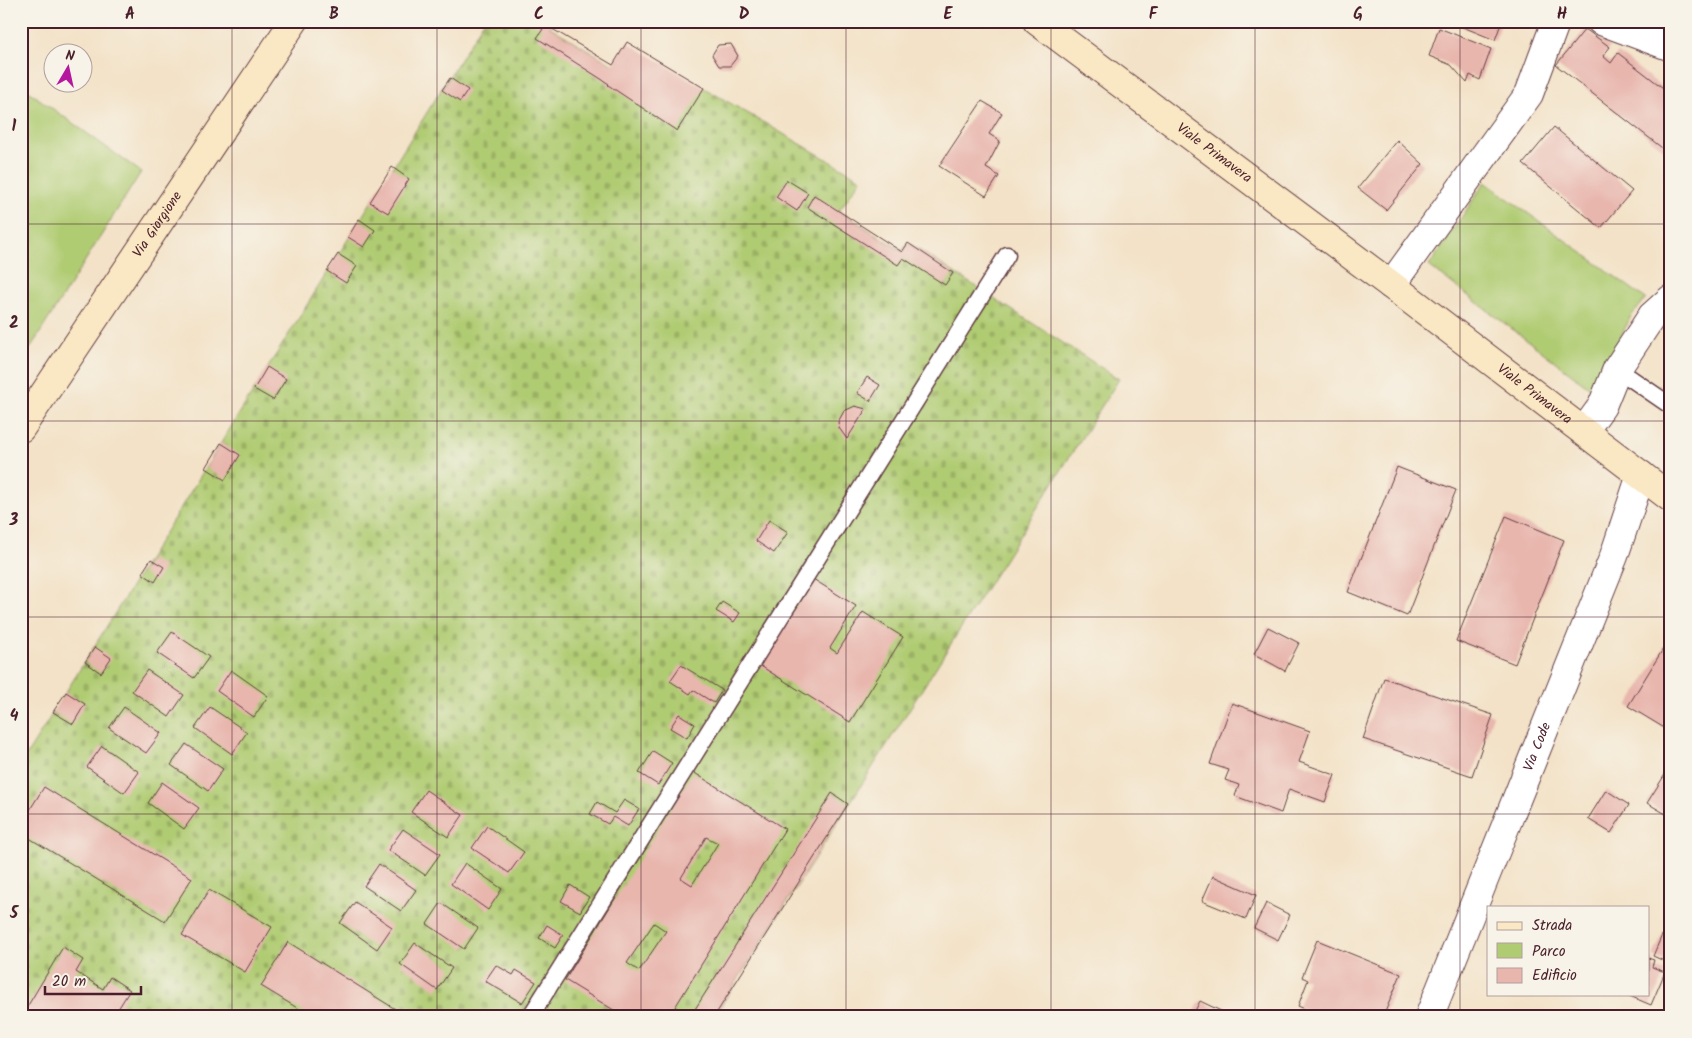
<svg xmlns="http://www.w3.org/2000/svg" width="1692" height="1038" font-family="Kalam,sans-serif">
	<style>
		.cemetery { fill: url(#cemetery-stones); stroke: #7d764f }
		.park { fill: #b0cc73; stroke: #7d764f }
		.building { fill: #e8b6ad; fill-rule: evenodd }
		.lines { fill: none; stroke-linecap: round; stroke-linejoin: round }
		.lane-casing { stroke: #633c42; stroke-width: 19 }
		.street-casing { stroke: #633c42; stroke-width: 30 }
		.secondary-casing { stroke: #633c42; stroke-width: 30 }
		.lane { stroke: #fff; stroke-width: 16 }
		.street { stroke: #fff; stroke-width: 28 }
		.secondary { stroke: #fae7c3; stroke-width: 28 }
		.grid { fill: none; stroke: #4a1f2b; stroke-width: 1; stroke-opacity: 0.55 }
		.labels { text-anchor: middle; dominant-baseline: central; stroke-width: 4; stroke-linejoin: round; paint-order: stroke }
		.street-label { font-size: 14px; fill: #4a1f2b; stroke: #f7f3e8 }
		.neatline { fill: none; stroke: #4a1f2b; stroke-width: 2 }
		.grid-label { font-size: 16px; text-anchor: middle; font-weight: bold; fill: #4a1f2b }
	</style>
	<defs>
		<pattern id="cemetery-stones" width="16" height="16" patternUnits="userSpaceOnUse" patternTransform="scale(1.25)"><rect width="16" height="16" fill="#b0cc73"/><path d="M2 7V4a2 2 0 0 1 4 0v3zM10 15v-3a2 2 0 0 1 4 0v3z" fill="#99af64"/></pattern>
	</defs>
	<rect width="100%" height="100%" fill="#f7f3e8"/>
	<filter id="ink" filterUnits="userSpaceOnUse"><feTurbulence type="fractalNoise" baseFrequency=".02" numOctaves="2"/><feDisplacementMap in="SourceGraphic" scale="10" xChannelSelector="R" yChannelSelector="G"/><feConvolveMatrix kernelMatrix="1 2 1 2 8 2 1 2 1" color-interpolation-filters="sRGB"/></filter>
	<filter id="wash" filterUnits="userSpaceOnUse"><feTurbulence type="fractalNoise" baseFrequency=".0096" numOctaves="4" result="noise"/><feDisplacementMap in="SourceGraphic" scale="20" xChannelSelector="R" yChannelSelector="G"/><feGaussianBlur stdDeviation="1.12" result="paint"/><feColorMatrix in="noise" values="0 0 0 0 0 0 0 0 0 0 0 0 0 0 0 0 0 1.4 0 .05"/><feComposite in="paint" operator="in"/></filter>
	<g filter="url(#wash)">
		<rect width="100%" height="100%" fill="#f3e2c7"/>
		<path class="cemetery" d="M484,21H553L550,27L613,65L704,88L861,179L839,211L902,251L908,243L1119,379L714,1017H21V764Z"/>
		<g class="park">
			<path d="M21,86L141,172L21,363Z"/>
			<path d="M1485,182L1646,299L1631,316L1594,391L1429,266Z"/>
		</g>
		<g id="blocks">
			<g class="building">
				<path d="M530,21H553L549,27L613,65L627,42L704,88L677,131L608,85L609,84L537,38L543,29Z"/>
				<path d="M1448,21H1502L1495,40Z"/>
				<path d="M1439,28L1491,49L1480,80L1470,75L1467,83L1451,65L1429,56Z"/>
				<path d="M1585,29L1610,47L1603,56L1611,63L1618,53L1671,94L1666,104L1671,107V155L1556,65Z"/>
				<path d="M731,44L738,56L730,66H719L712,55L718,45Z"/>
				<path d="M450,78L468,90L460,102L442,90Z"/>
				<path d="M982,101L1002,113L989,134L1000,141L986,168L999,176L986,196L939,166Z"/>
				<path d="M1554,127L1632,191L1601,228L1523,164Z"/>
				<path d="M1397,140L1423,164L1386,210L1358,188Z"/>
				<path d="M392,167L409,179L388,213L370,202Z"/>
				<path d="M787,180L808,193L797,211L776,197Z"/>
				<path d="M814,195L902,252L908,243L953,273L945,285L903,258L898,265L807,207Z"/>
				<path d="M359,219L375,230L364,247L348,237Z"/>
				<path d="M338,254L357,266L346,283L327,271Z"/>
				<path d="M267,367L286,379L273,400L254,389Z"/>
				<path d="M867,377L880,385L870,401L857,393Z"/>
				<path d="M855,406L866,409L847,439L839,428L838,422L844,411Z"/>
				<path d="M221,443L240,455L225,480L206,468Z"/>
				<path d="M1397,467L1456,490L1407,616L1348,592Z"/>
				<path d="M1506,516L1564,540L1515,664L1456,641Z"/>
				<path d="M769,520L788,532L774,553L756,541Z"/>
				<path d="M151,559L164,567L155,582L142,573Z"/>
				<path d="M813,579L856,606L830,648L837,653L863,612L903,637L850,722L759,665Z"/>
				<path d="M722,602L740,613L734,622L716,611Z"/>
				<path d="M1268,627L1299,643L1285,671L1254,654Z"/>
				<path d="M172,632L209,657L194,678L157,653Z"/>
				<path d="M1671,636V732L1628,706Z"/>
				<path d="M95,647L111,658L101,673L85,662Z"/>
				<path d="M681,665L722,690L714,703L693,690L690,694L670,681Z"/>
				<path d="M147,670L184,695L169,717L132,691Z"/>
				<path d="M231,670L268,696L254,717L217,691Z"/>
				<path d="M1384,678L1493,715L1472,776L1363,739Z"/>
				<path d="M66,692L85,704L73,724L53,712Z"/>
				<path d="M1232,703L1310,731L1299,762L1335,775L1325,802L1289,789L1281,813L1235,796L1239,785L1225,780L1229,770L1210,764Z"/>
				<path d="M124,707L161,733L146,753L109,728Z"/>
				<path d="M210,707L247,732L232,754L195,728Z"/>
				<path d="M679,714L695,724L687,738L670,728Z"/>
				<path d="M186,744L223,769L208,791L171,765Z"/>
				<path d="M102,746L139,772L124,793L87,767Z"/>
				<path d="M653,751L672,763L658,785L639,773Z"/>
				<path d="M693,772L785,829L669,1017H625L565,980ZM706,837L718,843L692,885L681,878ZM654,923L666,931L639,971L627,963Z"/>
				<path d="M1666,773L1671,775V817L1647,803Z"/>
				<path d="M162,782L199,808L184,829L148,803Z"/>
				<path d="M44,787L192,878L165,921L21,833V824Z"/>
				<path d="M426,790L463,815L448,837L411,812Z"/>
				<path d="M1606,790L1629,805L1611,833L1588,819Z"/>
				<path d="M832,793L848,804L714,1017H690Z"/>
				<path d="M624,800L639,809L628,826L613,817L608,824L590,814L597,802L615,813Z"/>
				<path d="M487,826L524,852L509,873L472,848Z"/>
				<path d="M403,829L440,854L425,875L388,850Z"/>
				<path d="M465,863L502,889L488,910L451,884Z"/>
				<path d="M379,864L416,890L401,911L364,886Z"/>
				<path d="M1213,876L1256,895L1246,919L1202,901Z"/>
				<path d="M570,885L589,897L580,912L561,901Z"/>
				<path d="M209,890L272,927L245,972L182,935Z"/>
				<path d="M355,902L392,927L377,949L340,923Z"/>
				<path d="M441,903L478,928L464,949L427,924Z"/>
				<path d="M1266,903L1290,915L1278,940L1254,928Z"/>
				<path d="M547,925L563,935L555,948L539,938Z"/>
				<path d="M1662,935L1671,939V964L1653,956Z"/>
				<path d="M1317,940L1401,974L1383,1017H1324L1298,1006L1308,980L1302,977Z"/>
				<path d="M288,942L408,1017H312L261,986Z"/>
				<path d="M415,943L452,968L437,990L400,964Z"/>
				<path d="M63,947L83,960L76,972L103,989L110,977L130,990L113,1017H21Z"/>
				<path d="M1648,958L1654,960L1652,967L1665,972L1651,1005L1625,994H1648Z"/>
				<path d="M496,965L513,975L516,970L536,982L522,1003L485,981Z"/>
				<path d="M1200,1001L1223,1012L1221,1017H1192Z"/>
			</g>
		</g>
	</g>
	<g filter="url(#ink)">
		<use href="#blocks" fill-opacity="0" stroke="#633c42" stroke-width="1"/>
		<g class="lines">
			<defs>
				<g id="lane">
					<path d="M1617,369L1671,406"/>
					<path d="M530,1017L1007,255"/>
				</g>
				<g id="street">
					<path d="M1601,21L1671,47"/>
					<path d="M1391,285L1529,94L1556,21"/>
					<path d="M1584,431L1602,406L1617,369L1652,316L1671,299"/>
					<path id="s1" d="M1429,1017L1614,556L1641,475"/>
				</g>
				<g id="secondary">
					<path id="s2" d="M1037,21L1391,285L1671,498"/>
					<path id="s3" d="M21,428L294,21"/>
				</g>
			</defs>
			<use href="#lane" class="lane-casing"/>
			<use href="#street" class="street-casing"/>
			<use href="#secondary" class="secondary-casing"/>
			<use href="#lane" class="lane"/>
			<use href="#street" class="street"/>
			<use href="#secondary" class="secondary"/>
		</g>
	</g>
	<path class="grid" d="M232,21V1017M437,21V1017M641,21V1017M846,21V1017M1051,21V1017M1255,21V1017M1460,21V1017M21,224H1671M21,421H1671M21,617H1671M21,814H1671"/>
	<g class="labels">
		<g class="street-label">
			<text stroke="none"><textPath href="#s2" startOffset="221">Viale Primavera</textPath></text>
			<text stroke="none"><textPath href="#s3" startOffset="245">Via Giorgione</textPath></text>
			<text stroke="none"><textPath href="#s2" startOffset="622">Viale Primavera</textPath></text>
			<text stroke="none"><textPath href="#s1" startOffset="291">Via Code</textPath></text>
		</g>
	</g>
	<rect width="1692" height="1038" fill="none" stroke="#f7f3e8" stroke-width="55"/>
	<rect x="1487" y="906" width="162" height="90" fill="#f7f3e8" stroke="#b29e9c"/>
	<rect x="1497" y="922" width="25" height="8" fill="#fae7c3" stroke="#b29e9c"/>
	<text x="1532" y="930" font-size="15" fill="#4a1f2b">Strada</text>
	<rect x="1497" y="943" width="25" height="15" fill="#b0cc73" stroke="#b29e9c"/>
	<text x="1532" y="956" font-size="15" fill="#4a1f2b">Parco</text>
	<rect x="1497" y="968" width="25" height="15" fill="#e8b6ad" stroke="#b29e9c"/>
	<text x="1532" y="980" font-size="15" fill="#4a1f2b">Edificio</text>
	<g transform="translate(68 68) rotate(9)"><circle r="24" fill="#f7f3e8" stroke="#b29e9c"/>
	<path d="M0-4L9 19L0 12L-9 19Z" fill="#b5179e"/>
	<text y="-8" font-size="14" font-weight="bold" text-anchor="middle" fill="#4a1f2b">N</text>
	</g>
	<path d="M45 986v8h96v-8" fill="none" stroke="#4a1f2b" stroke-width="2.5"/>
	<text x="52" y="986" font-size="15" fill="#4a1f2b" stroke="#f7f3e8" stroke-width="4" paint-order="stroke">20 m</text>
	<rect x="28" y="28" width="1636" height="982" class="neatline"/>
	<g class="grid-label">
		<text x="130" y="19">A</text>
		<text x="334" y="19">B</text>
		<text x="539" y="19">C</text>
		<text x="744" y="19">D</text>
		<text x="948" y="19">E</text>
		<text x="1153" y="19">F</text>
		<text x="1358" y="19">G</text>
		<text x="1562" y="19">H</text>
		<text x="14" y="131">1</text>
		<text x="14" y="328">2</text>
		<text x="14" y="525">3</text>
		<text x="14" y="721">4</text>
		<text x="14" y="918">5</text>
	</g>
</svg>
